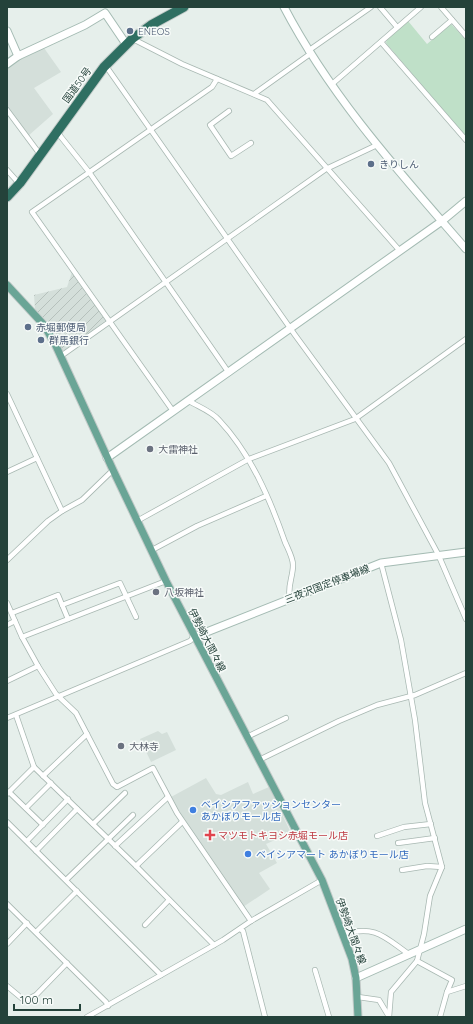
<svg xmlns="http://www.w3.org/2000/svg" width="473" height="1024" font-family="Quicksand,'Noto Sans JP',sans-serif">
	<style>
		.built { fill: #d4dfda }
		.industrial { fill: url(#industrial-furrows) }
		.pitch { fill: #bfe0c8 }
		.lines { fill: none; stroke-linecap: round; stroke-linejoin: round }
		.street-casing { stroke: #a8b8b2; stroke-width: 6 }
		.secondary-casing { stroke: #a4bbb3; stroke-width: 9 }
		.primary-casing { stroke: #c2cac8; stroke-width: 9 }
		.highway-casing { stroke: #c2cac8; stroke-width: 11 }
		.street { stroke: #fff; stroke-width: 4.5 }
		.secondary { stroke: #fff; stroke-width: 7 }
		.primary { stroke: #6aa596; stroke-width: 7 }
		.highway { stroke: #2f6f62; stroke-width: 9 }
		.service-dot { fill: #5c6f8a; stroke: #f7fbf9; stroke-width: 1.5 }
		.worship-dot { fill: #6b7280; stroke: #f7fbf9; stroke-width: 1.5 }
		.shop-dot { fill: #3f7fe0; stroke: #f7fbf9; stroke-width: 1.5 }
		.health-dot { fill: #e0444e; stroke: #f7fbf9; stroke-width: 1.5 }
		.labels { text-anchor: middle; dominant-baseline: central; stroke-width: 3; stroke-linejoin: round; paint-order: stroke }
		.service-label { font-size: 10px; fill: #4e5e75; stroke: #f7fbf9; text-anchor: start }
		.street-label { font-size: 10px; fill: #24423a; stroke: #f7fbf9 }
		.worship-label { font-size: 10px; fill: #5b616d; stroke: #f7fbf9; text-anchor: start }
		.shop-label { font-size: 10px; fill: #366cbe; stroke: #f7fbf9; text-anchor: start }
		.health-label { font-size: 10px; fill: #be3a42; stroke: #f7fbf9; text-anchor: start }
	</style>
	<defs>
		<pattern id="industrial-furrows" width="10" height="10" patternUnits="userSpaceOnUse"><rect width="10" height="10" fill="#d4dfda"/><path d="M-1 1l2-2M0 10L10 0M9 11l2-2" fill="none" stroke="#b6c1bc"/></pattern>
	</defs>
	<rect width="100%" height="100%" fill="#e6efeb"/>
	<g class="built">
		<path d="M44,48L61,72L34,88L53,114L28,136L7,108V68L15,62Z"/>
		<path d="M158,731L162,734L167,732L176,750L151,762L140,739Z"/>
		<path d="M206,778L216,794L221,795L248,782L253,794L269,787L291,833L266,844L277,863L259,873L270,889L243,907L177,809L171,797Z"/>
	</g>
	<path class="industrial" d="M72,272L106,320L65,351L61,349L35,309L34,295L67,287Z"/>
	<path class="pitch" d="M408,21L427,44L451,24L466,40V137L386,43L387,39Z"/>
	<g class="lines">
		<defs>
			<g id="street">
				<path d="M380,7L397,27"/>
				<path d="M441,7L466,36"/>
				<path d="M432,37L452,20"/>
				<path d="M133,39L182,64L267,100L400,251"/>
				<path d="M381,42L466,140"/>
				<path d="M308,51L371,7"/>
				<path d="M104,67L108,69L295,335L389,463L438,554L466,619"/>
				<path d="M331,85L421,7"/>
				<path d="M254,94L310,54"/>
				<path d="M7,110L39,153"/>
				<path d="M229,111L210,125L231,156L251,143"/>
				<path d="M57,132L89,172L229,373"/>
				<path d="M7,170L16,180"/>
				<path d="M61,356L326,169L377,145"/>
				<path d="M7,394L62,511"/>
				<path d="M189,401C199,407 211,411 219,420C251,454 270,499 285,542C288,549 293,558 293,565C293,577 287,587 290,598"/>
				<path d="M173,411L32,212L212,87L217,79"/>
				<path d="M7,472L37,458"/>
				<path d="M137,521L249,459L355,419L466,339"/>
				<path d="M152,550L197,526L266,496"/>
				<path d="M7,560L48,521L62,511L82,500L113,470"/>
				<path d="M381,563L401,640L415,720L425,803L442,867L430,896L424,934L417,961L391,992L389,1017"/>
				<path d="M7,603L22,637L38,666L56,694L76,713L113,784L117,787L153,768L177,813L251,921"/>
				<path d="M62,605L120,583L136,617"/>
				<path d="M12,613L58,595L68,619"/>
				<path d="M7,625L15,621"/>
				<path d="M22,637L166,581"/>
				<path d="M7,681L38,666"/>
				<path d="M16,715L34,767L136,866L214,945"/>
				<path d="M7,718L190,641L194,637"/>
				<path d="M247,737L286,718"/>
				<path d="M259,760L339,721L377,705L415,695L466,673"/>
				<path d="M43,776L87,734"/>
				<path d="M9,792L43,825"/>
				<path d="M7,794L34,767"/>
				<path d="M26,808L51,783"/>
				<path d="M7,822L161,975"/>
				<path d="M93,824L125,793"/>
				<path d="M377,836L404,827L431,824"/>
				<path d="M27,841L68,799"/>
				<path d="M398,843L435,838"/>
				<path d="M115,846L168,797"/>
				<path d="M36,851L77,809"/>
				<path d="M136,866L182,822"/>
				<path d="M402,870L427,866L442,867"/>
				<path d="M66,880L133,815"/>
				<path d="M7,904L106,1002L108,1006"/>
				<path d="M145,925L169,900"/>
				<path d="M240,929L243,931L265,1017"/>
				<path d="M36,932L77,891"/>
				<path d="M343,934C377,925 384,937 410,955"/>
				<path d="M7,944L27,923"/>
				<path d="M417,961L452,980L447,992"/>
				<path d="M315,970L329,1017"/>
				<path d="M7,986L25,1001L36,995L67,963"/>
				<path d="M358,997L379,1000L388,1015"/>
				<path d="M87,1017L223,940L251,921L322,880"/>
				<path d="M440,1017L447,992L466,986"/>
			</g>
			<g id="secondary">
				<path d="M284,7C331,97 400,173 466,249"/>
				<path d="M7,31L18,56"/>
				<path d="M7,64L18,56L85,25L105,13L126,44"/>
				<path d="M107,458L442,221L466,201"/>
				<path d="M194,637L381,563L466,552"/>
				<path d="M356,978L466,929"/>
			</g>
			<path id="primary" d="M7,285L44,325L56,346L113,470L166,581L322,880L352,959L356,978L358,1017"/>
			<path id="highway" d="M7,197L20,183L104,67L132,39L151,25L184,7"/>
		</defs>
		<use href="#street" class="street-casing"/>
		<use href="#secondary" class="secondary-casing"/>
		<use href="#primary" class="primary-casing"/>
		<use href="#highway" class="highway-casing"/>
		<use href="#street" class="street"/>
		<use href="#secondary" class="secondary"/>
		<use href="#primary" class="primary"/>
		<use href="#highway" class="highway"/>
	</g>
	<g class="service-dot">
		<circle cx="130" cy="31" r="4"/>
		<circle cx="371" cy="164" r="4"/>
		<circle cx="28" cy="327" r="4"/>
		<circle cx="41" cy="340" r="4"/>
	</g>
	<g class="worship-dot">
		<circle cx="150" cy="449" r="4"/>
		<circle cx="156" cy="592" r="4"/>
		<circle cx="121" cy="746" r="4"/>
	</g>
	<g class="shop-dot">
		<circle cx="193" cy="810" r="4"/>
		<circle cx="248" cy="854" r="4"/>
	</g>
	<path class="health-dot" d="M208 829h4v4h4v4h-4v4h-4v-4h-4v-4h4z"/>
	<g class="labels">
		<g class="service-label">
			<text x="138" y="31">ENEOS</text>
			<text x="379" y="164">きりしん</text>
			<text x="36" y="327">赤堀郵便局</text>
			<text x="49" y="340">群馬銀行</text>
		</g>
		<g class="street-label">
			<text transform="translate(77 85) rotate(-54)">国道50号</text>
			<text transform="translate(327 584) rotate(-21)">三夜沢国定停車場線</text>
			<text transform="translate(207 640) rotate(63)">伊勢崎大間々線</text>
			<text transform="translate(351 931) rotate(70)">伊勢崎大間々線</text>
		</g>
		<g class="worship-label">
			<text x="158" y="449">大雷神社</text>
			<text x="164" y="592">八坂神社</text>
			<text x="129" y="746">大林寺</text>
		</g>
		<g class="shop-label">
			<text x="201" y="804">ベイシアファッションセンター<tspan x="201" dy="12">あかぼりモール店</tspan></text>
			<text x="256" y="854">ベイシアマート あかぼりモール店</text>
		</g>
		<g class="health-label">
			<text x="218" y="835">マツモトキヨシ赤堀モール店</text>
		</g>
	</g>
	<rect width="473" height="1024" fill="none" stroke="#24423a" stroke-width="16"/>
	<path d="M14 1004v6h66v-6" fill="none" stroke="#24423a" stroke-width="2"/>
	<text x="20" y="1004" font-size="12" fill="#24423a" stroke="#f7fbf9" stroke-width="3" paint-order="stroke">100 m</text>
</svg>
